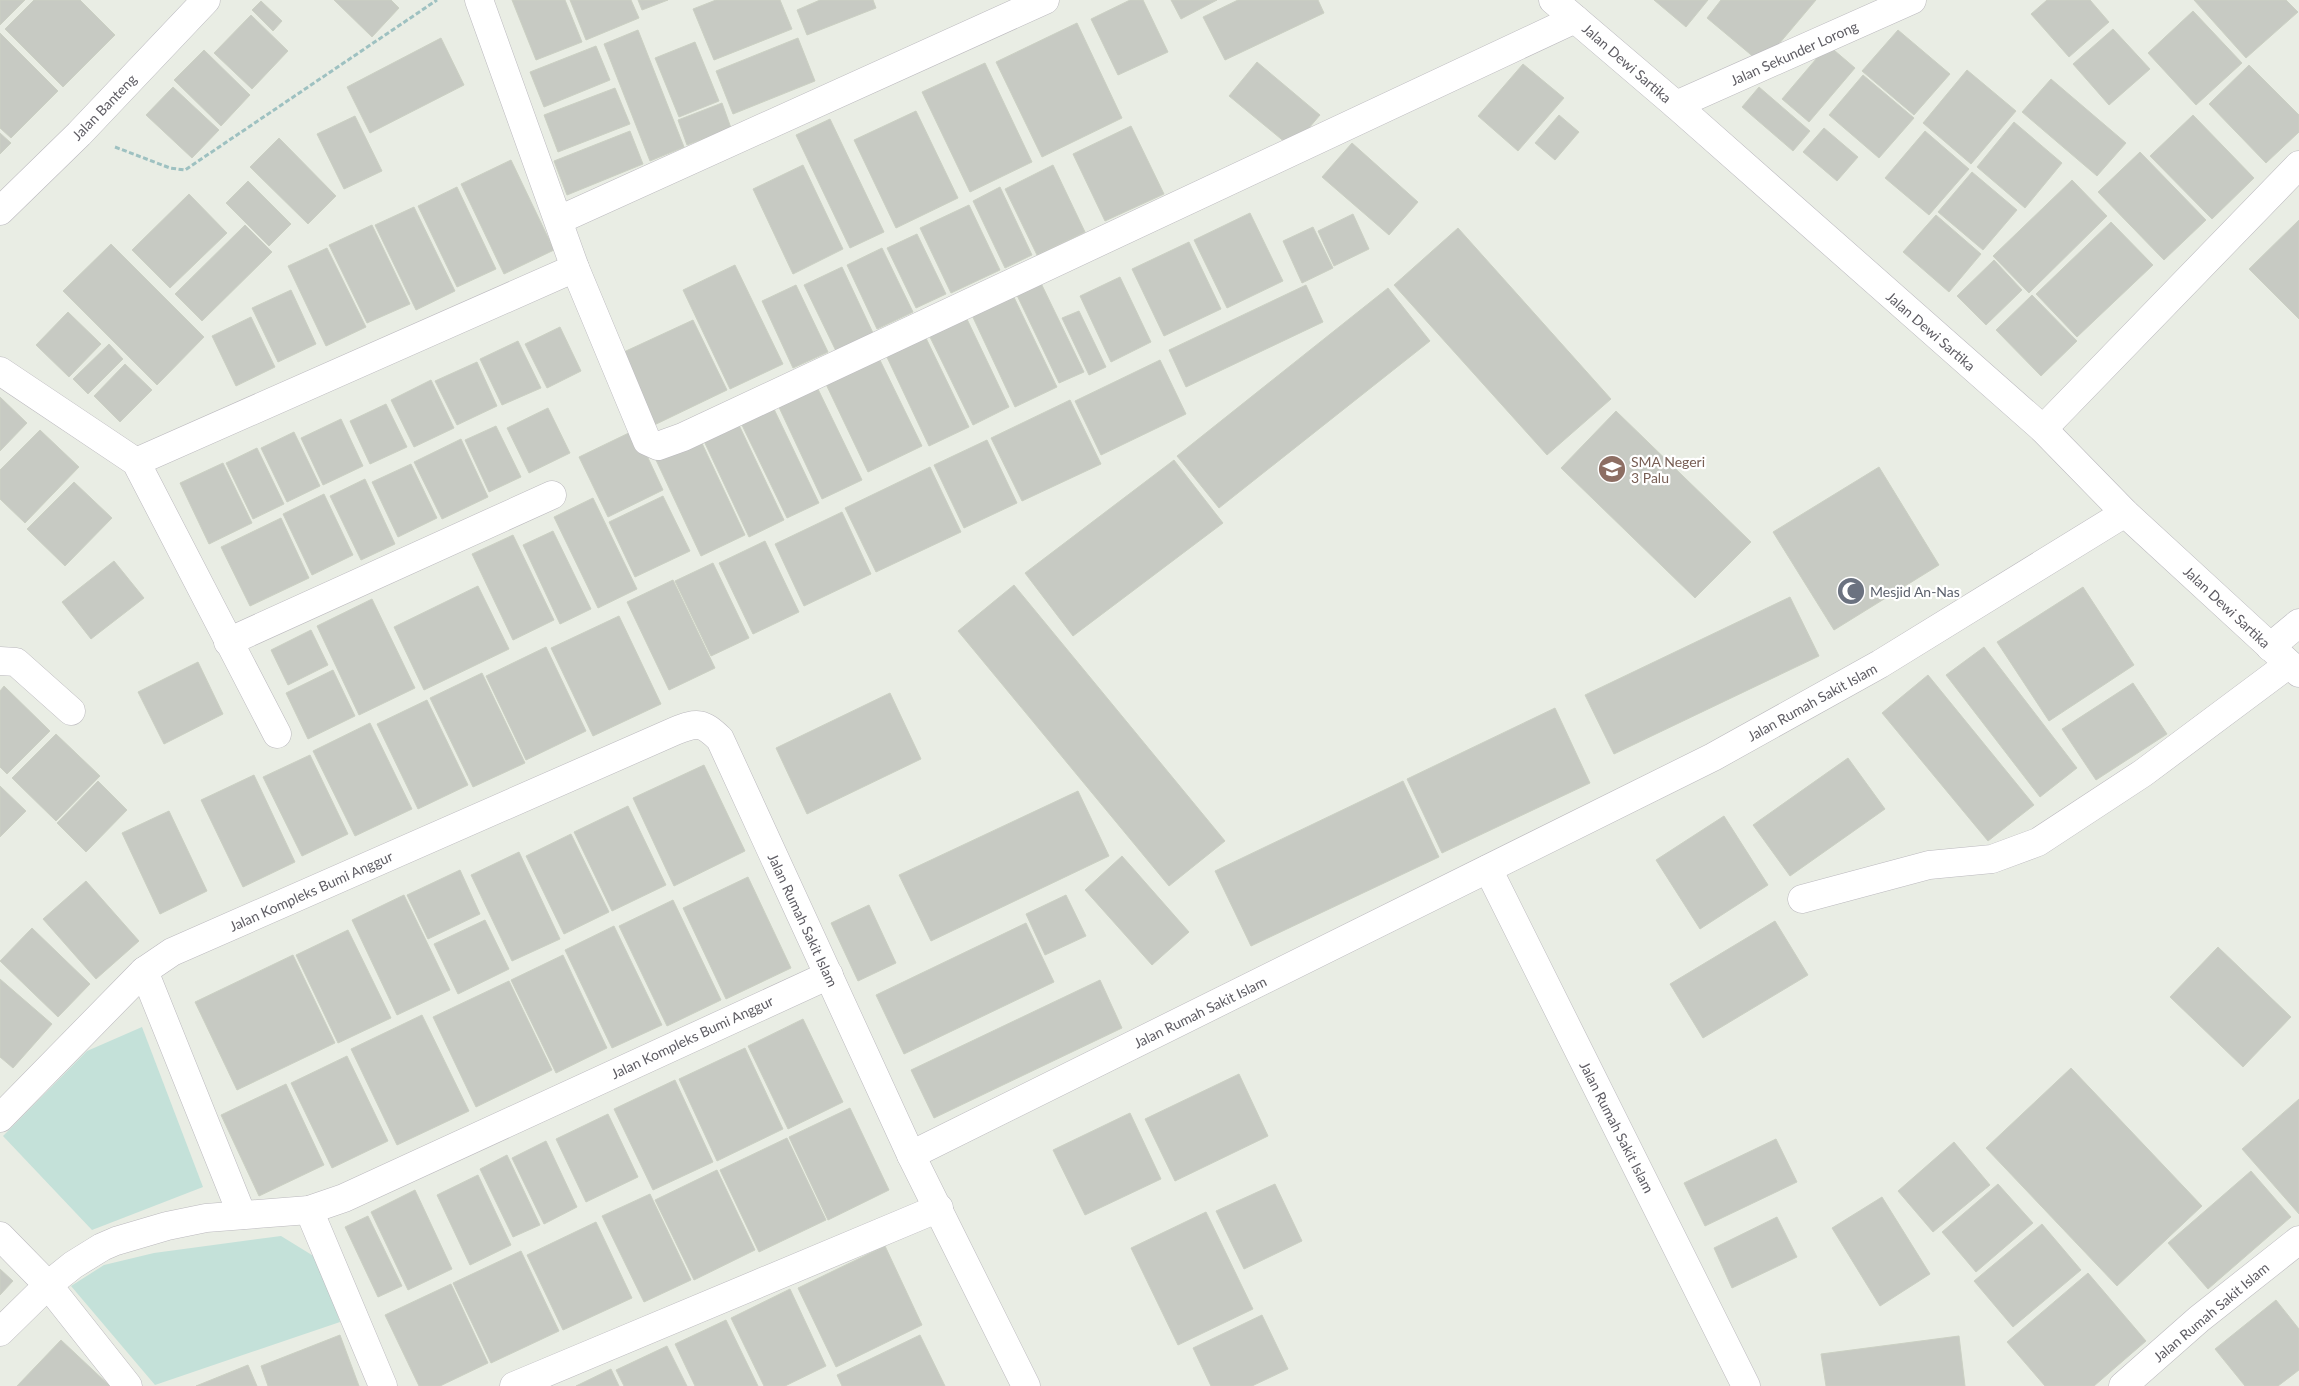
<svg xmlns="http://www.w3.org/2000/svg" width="2299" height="1386" font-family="Lato,sans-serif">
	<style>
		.green { fill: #c4e1d9 }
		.building { fill: #c7cac3; stroke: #cbd0c3 }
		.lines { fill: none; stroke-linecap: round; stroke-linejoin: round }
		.street-casing { stroke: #bbb9be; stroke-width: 29 }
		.secondary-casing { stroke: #bab8be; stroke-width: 29 }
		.path { stroke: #9ec1c1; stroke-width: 3; stroke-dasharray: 5 2.5; stroke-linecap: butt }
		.street { stroke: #fff; stroke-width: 28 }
		.secondary { stroke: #fff; stroke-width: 28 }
		.labels { text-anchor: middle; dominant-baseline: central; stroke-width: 4.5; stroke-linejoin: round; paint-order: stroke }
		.street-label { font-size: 14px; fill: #5e5c63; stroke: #fff }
		.education-label { font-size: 14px; fill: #785e54; stroke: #fff; text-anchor: start }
		.worship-label { font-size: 14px; fill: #5b616d; stroke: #fff; text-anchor: start }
	</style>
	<rect width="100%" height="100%" fill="#e9ede4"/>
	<g class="green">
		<path d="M142,1027L203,1187L92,1230L3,1136L87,1051Z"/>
		<path d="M281,1236L320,1260L340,1322L155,1385L71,1286L104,1265L154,1253Z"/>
	</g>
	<g class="building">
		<path d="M0,0H25L0,25Z"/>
		<path d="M34,0H80L115,35L63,87L5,29Z"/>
		<path d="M334,0H391L399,8L372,37Z"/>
		<path d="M512,0H565L582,42L536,60Z"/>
		<path d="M570,0H631L639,18L586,40Z"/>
		<path d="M638,0H668L642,10Z"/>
		<path d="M716,0H780L792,29L714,60L693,9Z"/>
		<path d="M820,0H873L876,8L807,35L797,10Z"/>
		<path d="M1130,0H1143L1168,52L1118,75L1091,19Z"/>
		<path d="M1171,0H1217L1181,19Z"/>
		<path d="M1238,0H1318L1324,13L1225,60L1203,17Z"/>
		<path d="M1654,0H1708L1686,27Z"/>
		<path d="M1721,0H1816L1762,64L1707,18Z"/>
		<path d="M2047,0H2090L2109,22L2069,57L2031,14Z"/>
		<path d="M2194,0H2286L2298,12L2246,58Z"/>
		<path d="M261,1L282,21L273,31L252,10Z"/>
		<path d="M2193,11L2242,63L2196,105L2148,53Z"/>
		<path d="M251,15L288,51L252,89L214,53Z"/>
		<path d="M1077,23L1122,118L1042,157L996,62Z"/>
		<path d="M2113,29L2150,69L2109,105L2073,64Z"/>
		<path d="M638,30L684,147L650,161L604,44Z"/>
		<path d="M1898,30L1950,74L1914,115L1862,71Z"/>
		<path d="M0,33L58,91L11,138L0,128Z"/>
		<path d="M441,38L464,85L370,133L347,87Z"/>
		<path d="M798,38L815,81L733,114L716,71Z"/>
		<path d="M695,42L719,101L679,117L655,58Z"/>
		<path d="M1828,45L1855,68L1809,122L1782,99Z"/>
		<path d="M596,46L610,80L544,107L530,72Z"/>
		<path d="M204,50L250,95L221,126L174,80Z"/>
		<path d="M1257,62L1320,115L1292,148L1229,96Z"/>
		<path d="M985,63L1032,162L970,192L922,92Z"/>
		<path d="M1523,64L1564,98L1518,151L1478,116Z"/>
		<path d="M2249,65L2299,115V132L2266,163L2209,104Z"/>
		<path d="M1967,70L2016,111L1971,164L1923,123Z"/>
		<path d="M1863,75L1914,118L1879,158L1829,115Z"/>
		<path d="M2051,79L2126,143L2097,176L2022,112Z"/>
		<path d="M173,87L219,130L192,158L146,115Z"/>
		<path d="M1759,87L1810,131L1793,151L1742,107Z"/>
		<path d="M615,88L630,124L558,152L544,115Z"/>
		<path d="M722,103L731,128L687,145L678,120Z"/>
		<path d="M916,111L958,198L896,228L854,140Z"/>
		<path d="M1559,115L1579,132L1555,160L1535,143Z"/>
		<path d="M2193,115L2254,178L2212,219L2150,156Z"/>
		<path d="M355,116L382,171L344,189L317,134Z"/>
		<path d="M830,119L884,232L850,248L796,135Z"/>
		<path d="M2014,122L2062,163L2025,208L1977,167Z"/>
		<path d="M1131,126L1164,194L1105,221L1073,154Z"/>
		<path d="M1824,128L1858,157L1837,181L1803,152Z"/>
		<path d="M630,131L643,164L567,195L554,161Z"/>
		<path d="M1925,131L1969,169L1929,215L1885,178Z"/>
		<path d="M0,133L11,143L0,154Z"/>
		<path d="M279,138L336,196L308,224L250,167Z"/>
		<path d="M1352,143L1418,202L1389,235L1322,177Z"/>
		<path d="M2140,152L2206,220L2164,260L2098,192Z"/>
		<path d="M511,160L554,250L504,274L461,184Z"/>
		<path d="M803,165L843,249L793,274L753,189Z"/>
		<path d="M1053,165L1085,232L1037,255L1005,189Z"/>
		<path d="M1972,172L2017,210L1983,250L1938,212Z"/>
		<path d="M2072,180L2107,216L2029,293L1993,256Z"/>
		<path d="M248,181L291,224L269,246L226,203Z"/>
		<path d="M457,187L496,269L457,287L418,206Z"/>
		<path d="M1000,187L1032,255L1005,268L973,201Z"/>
		<path d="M189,194L227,233L170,288L132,250Z"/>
		<path d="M969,205L1000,270L951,293L920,228Z"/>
		<path d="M414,207L455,291L416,310L375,225Z"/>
		<path d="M1250,213L1283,281L1227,308L1194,240Z"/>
		<path d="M1353,214L1369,249L1334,266L1318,231Z"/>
		<path d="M1936,215L1981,254L1949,292L1903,252Z"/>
		<path d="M2299,220V319L2249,269Z"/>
		<path d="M2111,222L2153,265L2077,337L2036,294Z"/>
		<path d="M245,225L272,252L202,321L175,294Z"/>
		<path d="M372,225L410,304L367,323L329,245Z"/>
		<path d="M1313,227L1333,268L1302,283L1283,241Z"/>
		<path d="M1458,228L1611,399L1547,455L1394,285Z"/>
		<path d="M917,234L946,294L916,308L887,248Z"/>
		<path d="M1189,242L1221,309L1164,336L1132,269Z"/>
		<path d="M111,244L204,337L157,385L63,291Z"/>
		<path d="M327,248L366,327L326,346L288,266Z"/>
		<path d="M882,248L913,312L877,329L847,265Z"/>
		<path d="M1994,260L2022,290L1986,325L1957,296Z"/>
		<path d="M735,265L783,364L730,389L683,290Z"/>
		<path d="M842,267L873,333L836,351L804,285Z"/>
		<path d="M1038,277L1084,372L1059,383L1014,289Z"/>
		<path d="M1120,277L1151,342L1111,362L1080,296Z"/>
		<path d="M796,285L828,352L793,368L762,301Z"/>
		<path d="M1306,285L1323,322L1186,387L1169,350Z"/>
		<path d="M1388,288L1430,341L1219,508L1177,456Z"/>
		<path d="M291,290L316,344L278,362L252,308Z"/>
		<path d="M1011,291L1057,387L1015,407L970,311Z"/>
		<path d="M2032,295L2077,341L2041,376L1996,330Z"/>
		<path d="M1079,311L1106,367L1089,375L1062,318Z"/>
		<path d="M68,312L101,344L69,377L36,345Z"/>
		<path d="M965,315L1009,407L973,425L928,333Z"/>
		<path d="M251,317L275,367L236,386L212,336Z"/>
		<path d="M693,320L727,390L648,428L613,357Z"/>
		<path d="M560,327L581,371L547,388L525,344Z"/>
		<path d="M924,334L969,427L929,446L885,353Z"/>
		<path d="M518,341L541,388L502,405L480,359Z"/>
		<path d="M109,344L123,359L88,394L73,379Z"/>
		<path d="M877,354L922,446L868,472L824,380Z"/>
		<path d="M1160,360L1186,414L1101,455L1075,401Z"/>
		<path d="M477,362L497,406L457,425L435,381Z"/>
		<path d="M125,364L152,390L120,422L94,396Z"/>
		<path d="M431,380L454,428L414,447L391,400Z"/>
		<path d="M816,385L862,480L822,499L777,403Z"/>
		<path d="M0,397L27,423L0,451Z"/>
		<path d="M1070,400L1101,464L1022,501L991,438Z"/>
		<path d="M386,404L407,447L370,464L350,421Z"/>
		<path d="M772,405L819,503L787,518L740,421Z"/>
		<path d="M548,408L570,453L529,473L507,428Z"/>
		<path d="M1616,411L1751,542L1695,598L1561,468Z"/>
		<path d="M341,419L363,466L323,485L301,438Z"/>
		<path d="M738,423L784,520L749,537L703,439Z"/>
		<path d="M496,426L521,477L489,492L465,440Z"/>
		<path d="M40,430L79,467L25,523L0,499V470Z"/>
		<path d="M635,430L663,490L608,517L579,457Z"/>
		<path d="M294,432L320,486L287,502L261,448Z"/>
		<path d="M461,439L488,497L442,519L414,462Z"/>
		<path d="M700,439L745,535L701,556L656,460Z"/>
		<path d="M987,440L1017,503L964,528L934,465Z"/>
		<path d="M257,448L284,504L253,519L226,463Z"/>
		<path d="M1174,460L1223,523L1073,636L1025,573Z"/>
		<path d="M223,463L252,523L209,544L180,483Z"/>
		<path d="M411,464L437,518L398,537L372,482Z"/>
		<path d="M930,467L961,532L876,572L845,508Z"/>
		<path d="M1879,467L1939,565L1834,630L1773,532Z"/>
		<path d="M365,479L395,544L361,560L330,496Z"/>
		<path d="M74,482L112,518L65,566L27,529Z"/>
		<path d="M324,494L353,555L312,575L283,514Z"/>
		<path d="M663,496L690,551L635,577L609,522Z"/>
		<path d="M593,498L637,589L598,608L554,517Z"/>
		<path d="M842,512L871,574L804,606L775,544Z"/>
		<path d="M281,518L309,578L250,606L221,547Z"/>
		<path d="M553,531L591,609L560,624L523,545Z"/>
		<path d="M513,535L554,620L513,640L472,554Z"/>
		<path d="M765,541L799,612L753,634L719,563Z"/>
		<path d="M114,561L144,598L91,639L62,602Z"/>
		<path d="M713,563L749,638L711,656L675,581Z"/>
		<path d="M673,580L715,668L669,690L627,602Z"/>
		<path d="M1014,585L1225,841L1169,886L958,631Z"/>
		<path d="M478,586L509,649L424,690L394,627Z"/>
		<path d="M2083,587L2134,665L2049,721L1997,642Z"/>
		<path d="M1790,597L1819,656L1614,754L1585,695Z"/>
		<path d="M372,599L415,688L359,715L317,626Z"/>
		<path d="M619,616L661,704L593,736L551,648Z"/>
		<path d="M311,630L328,665L288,685L271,650Z"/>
		<path d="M546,647L586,731L526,760L486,676Z"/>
		<path d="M1984,647L2077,768L2040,797L1946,675Z"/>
		<path d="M198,662L223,714L164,744L138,692Z"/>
		<path d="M333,670L355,716L308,739L286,693Z"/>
		<path d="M482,673L525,763L473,787L430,698Z"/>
		<path d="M1928,675L2034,805L1988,841L1882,713Z"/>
		<path d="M2133,683L2167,734L2096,780L2062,729Z"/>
		<path d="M4,686L50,731L7,774L0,767V691Z"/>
		<path d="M890,693L921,759L807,814L776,748Z"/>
		<path d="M427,700L468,785L418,809L377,724Z"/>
		<path d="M1555,708L1590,783L1442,853L1407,779Z"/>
		<path d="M370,723L412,809L355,836L313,751Z"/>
		<path d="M56,734L100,776L56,821L12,778Z"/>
		<path d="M310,755L348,834L302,856L263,777Z"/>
		<path d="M1848,758L1885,809L1790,876L1753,825Z"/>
		<path d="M704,765L745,851L674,886L633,798Z"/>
		<path d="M254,775L295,862L243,887L201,800Z"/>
		<path d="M98,781L127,810L86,852L57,823Z"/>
		<path d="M1403,781L1439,857L1251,946L1215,871Z"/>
		<path d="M0,786L26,811L0,837Z"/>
		<path d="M1078,791L1109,856L931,941L899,875Z"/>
		<path d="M628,806L666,885L612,911L574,832Z"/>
		<path d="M169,811L207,891L160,914L122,833Z"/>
		<path d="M1724,816L1768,885L1700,929L1656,860Z"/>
		<path d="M571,834L609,912L564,934L526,856Z"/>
		<path d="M519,852L560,939L512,961L471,875Z"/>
		<path d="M1122,856L1189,932L1152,965L1085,890Z"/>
		<path d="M460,870L480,914L428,939L407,895Z"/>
		<path d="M748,877L791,968L726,999L683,908Z"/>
		<path d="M86,881L139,941L96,979L43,919Z"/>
		<path d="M404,895L450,990L397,1015L352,920Z"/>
		<path d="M1066,895L1086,936L1045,955L1026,914Z"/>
		<path d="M673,900L721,1000L667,1026L619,926Z"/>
		<path d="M869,905L896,963L858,981L831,923Z"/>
		<path d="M485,920L509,969L458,994L434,944Z"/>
		<path d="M1775,921L1808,975L1703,1038L1670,984Z"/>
		<path d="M1026,923L1054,982L904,1054L876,995Z"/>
		<path d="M614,926L662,1025L612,1048L565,950Z"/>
		<path d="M32,928L90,984L58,1017L0,961Z"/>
		<path d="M348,930L391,1018L338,1043L296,955Z"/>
		<path d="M2218,947L2291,1017L2243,1067L2170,997Z"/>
		<path d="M293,955L335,1043L237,1090L195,1002Z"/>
		<path d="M563,955L607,1048L556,1073L511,980Z"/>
		<path d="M0,979L52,1024L13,1068L0,1057Z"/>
		<path d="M1100,980L1122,1028L934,1118L911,1070Z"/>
		<path d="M509,981L552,1070L476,1107L433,1017Z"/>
		<path d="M422,1015L469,1111L397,1145L351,1049Z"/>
		<path d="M803,1019L843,1102L788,1129L748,1046Z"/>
		<path d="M745,1048L783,1129L717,1161L679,1079Z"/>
		<path d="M347,1056L388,1141L332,1168L291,1083Z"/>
		<path d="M2071,1068L2202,1206L2117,1286L1986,1148Z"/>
		<path d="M1239,1074L1268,1136L1175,1181L1145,1119Z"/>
		<path d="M675,1080L713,1162L653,1190L614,1109Z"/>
		<path d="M286,1084L324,1165L259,1196L221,1115Z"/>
		<path d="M2299,1099V1214L2242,1149Z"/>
		<path d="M850,1108L889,1190L828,1220L789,1137Z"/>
		<path d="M1130,1113L1161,1179L1085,1215L1053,1150Z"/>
		<path d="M608,1114L638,1177L586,1202L556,1139Z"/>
		<path d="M787,1138L826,1220L759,1252L720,1170Z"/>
		<path d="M1776,1139L1797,1182L1705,1226L1684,1183Z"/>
		<path d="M546,1141L577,1207L544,1224L512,1158Z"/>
		<path d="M1954,1142L1990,1185L1933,1232L1898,1191Z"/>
		<path d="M507,1155L540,1225L513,1237L480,1169Z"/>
		<path d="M717,1170L755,1250L694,1280L655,1200Z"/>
		<path d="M2251,1171L2291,1217L2208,1289L2168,1243Z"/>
		<path d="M478,1175L511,1245L470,1265L437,1195Z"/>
		<path d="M1275,1184L1302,1241L1244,1269L1216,1211Z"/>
		<path d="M1998,1184L2033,1223L1976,1272L1942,1232Z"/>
		<path d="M415,1190L452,1269L408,1290L371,1212Z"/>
		<path d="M650,1194L691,1280L644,1302L602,1216Z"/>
		<path d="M1882,1197L1930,1274L1880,1306L1832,1228Z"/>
		<path d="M1206,1212L1253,1309L1178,1345L1131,1248Z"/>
		<path d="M368,1216L402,1286L378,1297L345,1227Z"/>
		<path d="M1777,1217L1797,1257L1732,1288L1714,1248Z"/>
		<path d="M596,1222L632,1298L563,1330L527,1255Z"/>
		<path d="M2042,1224L2081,1270L2013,1327L1974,1281Z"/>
		<path d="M885,1246L922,1325L836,1367L798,1288Z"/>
		<path d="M521,1251L559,1331L491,1363L453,1283Z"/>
		<path d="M0,1269L13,1281L0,1295Z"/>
		<path d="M2088,1273L2146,1341L2094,1386H2045L2007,1342Z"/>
		<path d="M451,1284L488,1363L440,1386H419L385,1315Z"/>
		<path d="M790,1289L826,1366L785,1386H764L731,1318Z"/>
		<path d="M2276,1300L2299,1329V1370L2278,1386H2245L2215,1349Z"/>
		<path d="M1262,1315L1288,1369L1252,1386H1211L1193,1348Z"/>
		<path d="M726,1320L758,1386H695L675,1344Z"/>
		<path d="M340,1335L359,1386H268L261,1366Z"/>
		<path d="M920,1335L945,1386H842L837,1375Z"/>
		<path d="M1959,1336L1965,1386H1826L1821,1354Z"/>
		<path d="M61,1340L110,1386H17Z"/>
		<path d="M667,1346L687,1386H624L616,1370Z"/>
		<path d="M248,1365L257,1386H196Z"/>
		<path d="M611,1369L619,1386H576Z"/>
	</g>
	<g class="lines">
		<defs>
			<g id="street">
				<path d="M479,0L575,268L647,441L658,446L683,437L1575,19"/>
				<path d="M1676,105L1912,0"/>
				<path d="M559,220L1045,0"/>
				<path d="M0,371L136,462L277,734"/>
				<path d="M2043,429L2299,165"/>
				<path d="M136,462L575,268"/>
				<path d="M228,642L552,495"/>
				<path d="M2270,647L2299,623"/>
				<path d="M0,661L16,662L71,711"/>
				<path d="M1488,869L1746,1386"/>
				<path d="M1802,899L1929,865L1992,859L2038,842L2143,773L2289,664"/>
				<path d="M0,1118L144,971"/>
				<path d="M911,1155L1713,757L1880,664L2125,513"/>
				<path d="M309,1210L383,1386"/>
				<path d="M242,1215L144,971L172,952L675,731C698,722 702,722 720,739L911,1155L1026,1386"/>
				<path d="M0,1236L48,1285L128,1386"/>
				<path d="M0,1332L48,1285L73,1265L102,1247L116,1241L167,1226L206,1218L309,1210L344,1198L829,975"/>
				<path d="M514,1386L939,1208"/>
				<path d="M2123,1386L2199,1319L2299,1240"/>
			</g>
			<g id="secondary">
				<path d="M1553,0L1676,105L2043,429L2125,513L2299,673"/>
				<path d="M0,211L79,134L206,0"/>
			</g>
		</defs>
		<use href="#street" class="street-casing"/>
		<use href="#secondary" class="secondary-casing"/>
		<path class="path" d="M115,147L170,168L185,170L437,0"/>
		<use href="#street" class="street"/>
		<use href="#secondary" class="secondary"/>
	</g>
	<defs>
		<symbol id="school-disc" viewBox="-11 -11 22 22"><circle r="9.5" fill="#8d6e63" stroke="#fff"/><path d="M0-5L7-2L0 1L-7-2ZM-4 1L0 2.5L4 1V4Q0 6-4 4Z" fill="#fff"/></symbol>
		<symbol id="mosque-disc" viewBox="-11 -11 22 22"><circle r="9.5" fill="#6b7280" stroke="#fff"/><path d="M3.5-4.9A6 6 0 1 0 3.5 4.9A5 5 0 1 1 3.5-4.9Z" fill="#fff"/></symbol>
	</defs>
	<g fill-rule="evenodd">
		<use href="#school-disc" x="1596" y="453" width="32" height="32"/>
		<use href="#mosque-disc" x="1835" y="575" width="32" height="32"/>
	</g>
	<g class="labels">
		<g class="street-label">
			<text transform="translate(1794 53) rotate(-24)">Jalan Sekunder Lorong</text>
			<text transform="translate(1627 63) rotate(41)">Jalan Dewi Sartika</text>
			<text transform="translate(104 107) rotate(-46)">Jalan Banteng</text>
			<text transform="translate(1931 331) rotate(41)">Jalan Dewi Sartika</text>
			<text transform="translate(2227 607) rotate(43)">Jalan Dewi Sartika</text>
			<text transform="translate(1812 702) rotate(-29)">Jalan Rumah Sakit Islam</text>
			<text transform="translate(311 891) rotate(-24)">Jalan Kompleks Bumi Anggur</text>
			<text transform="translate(803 920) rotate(65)">Jalan Rumah Sakit Islam</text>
			<text transform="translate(1200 1012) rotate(-26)">Jalan Rumah Sakit Islam</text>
			<text transform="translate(692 1037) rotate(-25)">Jalan Kompleks Bumi Anggur</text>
			<text transform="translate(1617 1127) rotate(63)">Jalan Rumah Sakit Islam</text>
			<text transform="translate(2211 1312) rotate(-40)">Jalan Rumah Sakit Islam</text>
		</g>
		<g class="education-label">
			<text x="1631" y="461">SMA Negeri<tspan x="1631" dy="16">3 Palu</tspan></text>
		</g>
		<g class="worship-label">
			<text x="1870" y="591">Mesjid An-Nas</text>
		</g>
	</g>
</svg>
